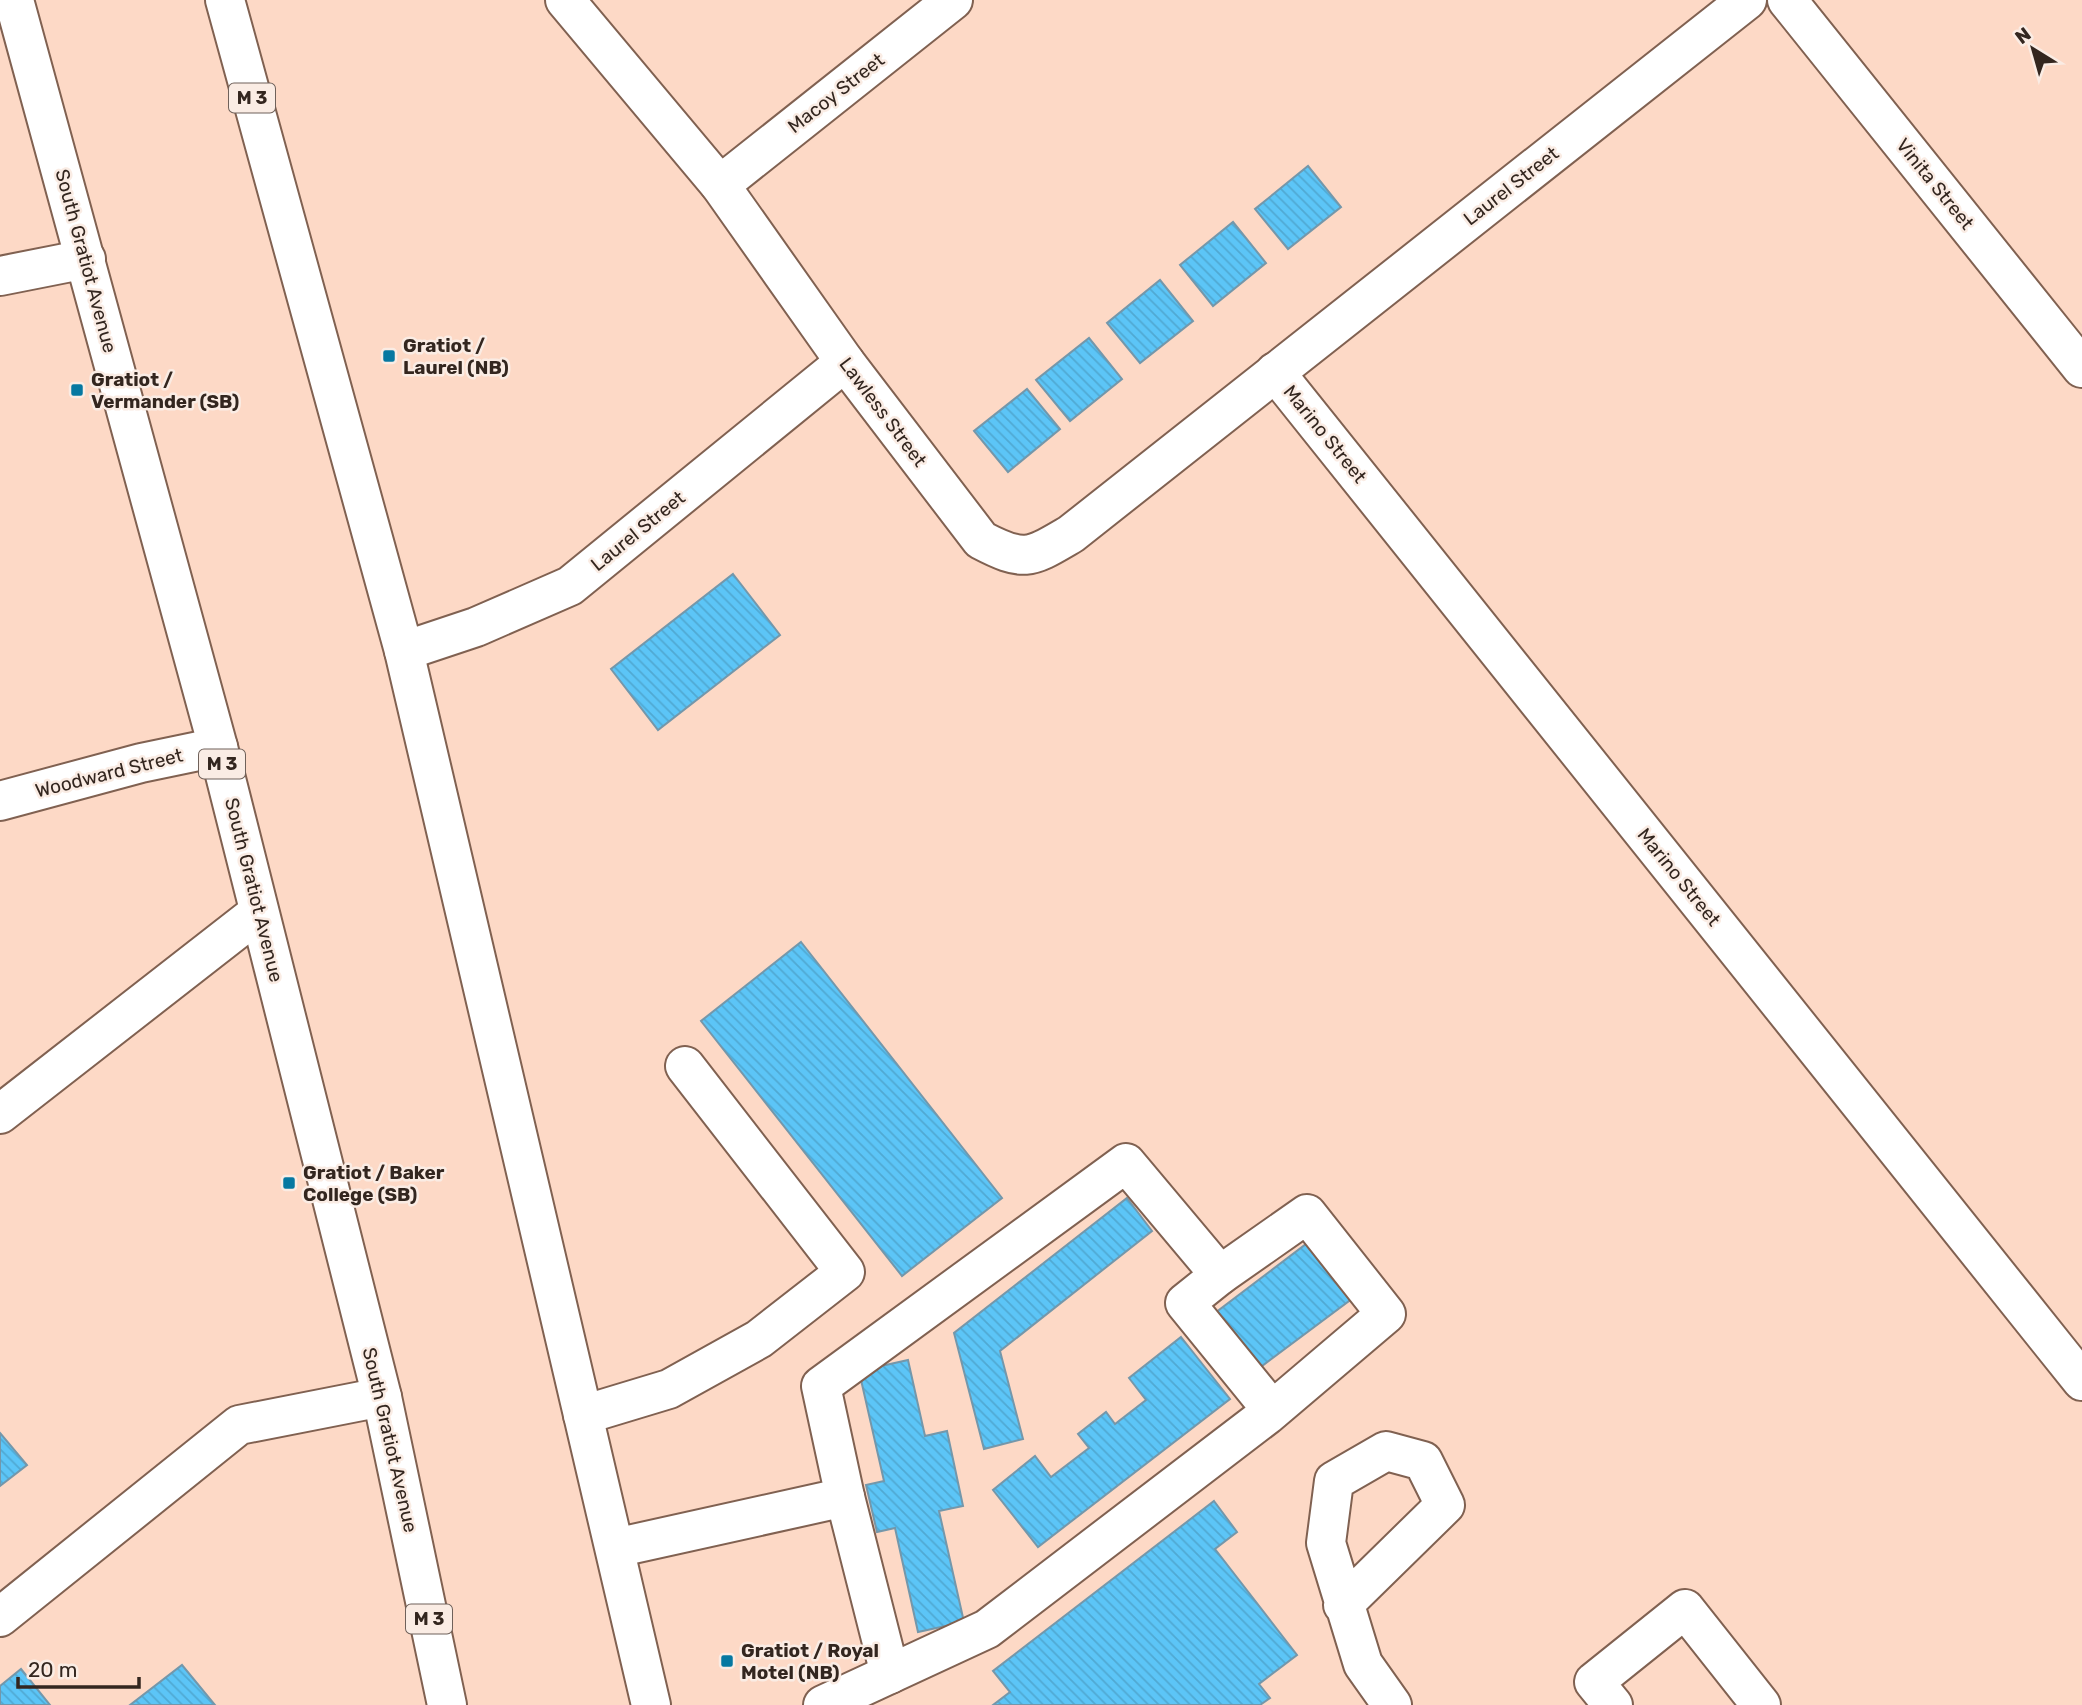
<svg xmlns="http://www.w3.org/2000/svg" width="2082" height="1705" font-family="Rubik,sans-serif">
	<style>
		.building { fill: url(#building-back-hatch); stroke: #7497aa; stroke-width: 2 }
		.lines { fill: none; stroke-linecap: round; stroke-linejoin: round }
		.minor-casing { stroke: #806151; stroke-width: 42 }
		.major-casing { stroke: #806151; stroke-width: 42 }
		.minor { stroke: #fff; stroke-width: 38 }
		.major { stroke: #fff; stroke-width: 38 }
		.poi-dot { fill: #0678a1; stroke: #faece4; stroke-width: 2.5 }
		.labels { text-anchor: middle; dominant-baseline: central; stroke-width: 5; stroke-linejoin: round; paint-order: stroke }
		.shield { fill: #faece4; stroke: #6f615a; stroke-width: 2 }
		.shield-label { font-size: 18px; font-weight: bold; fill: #33261f }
		.street-label { font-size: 19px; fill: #33261f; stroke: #faece4 }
		.poi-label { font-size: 19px; font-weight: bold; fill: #33261f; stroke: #faece4; text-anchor: start }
	</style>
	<defs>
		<pattern id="building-back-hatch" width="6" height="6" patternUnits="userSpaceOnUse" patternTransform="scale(1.75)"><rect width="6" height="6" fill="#5cc5f7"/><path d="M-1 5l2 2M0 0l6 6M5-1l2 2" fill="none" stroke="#50a9d3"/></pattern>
	</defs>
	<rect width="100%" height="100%" fill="#fdd9c6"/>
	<g class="building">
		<path d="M1308,166L1341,207L1288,249L1255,209Z"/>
		<path d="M1233,222L1266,263L1213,306L1180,265Z"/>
		<path d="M1160,280L1193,321L1140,363L1107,323Z"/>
		<path d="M1089,338L1122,379L1070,421L1036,380Z"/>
		<path d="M1027,389L1060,429L1008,472L974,431Z"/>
		<path d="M733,574L780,635L658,730L611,669Z"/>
		<path d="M801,942L1002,1198L902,1276L701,1021Z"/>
		<path d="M1127,1198L1152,1231L1000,1351L1023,1439L984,1449L954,1333Z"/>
		<path d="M1310,1241L1353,1298L1258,1369L1215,1313Z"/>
		<path d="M1181,1337L1230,1399L1038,1547L993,1490L1035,1456L1051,1477L1089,1448L1078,1434L1106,1412L1115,1424L1146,1400L1129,1378Z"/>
		<path d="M908,1360L925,1436L947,1431L963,1506L939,1511L964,1622L918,1632L895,1528L877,1532L866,1485L884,1481L859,1371Z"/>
		<path d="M0,1433L27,1465L0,1486Z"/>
		<path d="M1214,1501L1237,1532L1215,1549L1297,1655L1259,1684L1270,1698L1260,1705H993L1010,1692L993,1671Z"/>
		<path d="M182,1665L215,1705H130Z"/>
		<path d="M21,1669L50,1705H0V1686Z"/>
	</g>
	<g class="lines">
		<defs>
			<g id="minor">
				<path d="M565,0L720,185L845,362L981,540C1025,563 1030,558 1071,534L1747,0"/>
				<path d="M1787,0L2082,368"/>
				<path d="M720,185L953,0"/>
				<path d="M0,276L86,259"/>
				<path d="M1275,372L2082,1381"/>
				<path d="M404,651L476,627L570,586L845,362"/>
				<path d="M0,801L141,763L218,747"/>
				<path d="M0,1114L259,912"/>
				<path d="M1220,1275L1185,1303L1272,1410"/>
				<path d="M583,1415L669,1389L759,1339L845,1272L685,1066"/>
				<path d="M845,1497L890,1674"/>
				<path d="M615,1548L845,1497L821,1386L1126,1163L1220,1275L1307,1214L1386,1314L1267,1415L987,1629L823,1705"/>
				<path d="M1343,1605L1445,1505L1423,1461L1386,1451L1334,1481L1326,1543L1363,1664L1392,1705"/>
				<path d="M0,1617L239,1425L382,1397"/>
				<path d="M1613,1705L1594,1682L1685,1609L1761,1705"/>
			</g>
			<g id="major">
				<path d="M14,0L218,747L382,1397L447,1705"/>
				<path d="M225,0L404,651L651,1705"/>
			</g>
		</defs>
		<use href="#minor" class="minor-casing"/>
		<use href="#major" class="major-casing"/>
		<use href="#minor" class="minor"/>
		<use href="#major" class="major"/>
	</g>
	<g class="poi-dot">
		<rect x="382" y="349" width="14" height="14" rx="3.5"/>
		<rect x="70" y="383" width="14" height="14" rx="3.5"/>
		<rect x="282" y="1176" width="14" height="14" rx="3.5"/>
		<rect x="720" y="1654" width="14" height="14" rx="3.5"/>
	</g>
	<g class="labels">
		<g class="shield">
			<rect x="229" y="83.5" width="46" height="29" rx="5"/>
			<rect x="199" y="749.5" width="46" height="29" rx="5"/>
			<rect x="406" y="1604.5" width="46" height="29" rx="5"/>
		</g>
		<g class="shield-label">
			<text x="252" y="98">M 3</text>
			<text x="222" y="764">M 3</text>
			<text x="429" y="1619">M 3</text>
		</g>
		<g class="street-label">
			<text transform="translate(836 93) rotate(-38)">Macoy Street</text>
			<text transform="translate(1935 184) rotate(51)">Vinita Street</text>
			<text transform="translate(1511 186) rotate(-38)">Laurel Street</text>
			<text transform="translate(86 261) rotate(75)">South Gratiot Avenue</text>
			<text transform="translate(883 412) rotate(53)">Lawless Street</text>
			<text transform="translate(1325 434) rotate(51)">Marino Street</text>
			<text transform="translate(638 531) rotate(-39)">Laurel Street</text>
			<text transform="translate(109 773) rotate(-14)">Woodward Street</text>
			<text transform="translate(1679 877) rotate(51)">Marino Street</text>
			<text transform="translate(254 890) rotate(76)">South Gratiot Avenue</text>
			<text transform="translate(390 1440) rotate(77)">South Gratiot Avenue</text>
		</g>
		<g class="poi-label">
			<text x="403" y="345">Gratiot /<tspan x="403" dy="22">Laurel (NB)</tspan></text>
			<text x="91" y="379">Gratiot /<tspan x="91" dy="22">Vermander (SB)</tspan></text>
			<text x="303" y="1172">Gratiot / Baker<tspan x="303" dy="22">College (SB)</tspan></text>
			<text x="741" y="1650">Gratiot / Royal<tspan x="741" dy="22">Motel (NB)</tspan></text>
		</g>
	</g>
	<g transform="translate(2033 49) rotate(323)" stroke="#faece4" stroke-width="5" paint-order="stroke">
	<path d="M0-5L12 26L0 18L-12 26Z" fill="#33261f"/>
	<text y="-10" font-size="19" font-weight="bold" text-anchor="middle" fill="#33261f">N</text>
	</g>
	<path d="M18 1677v10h121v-10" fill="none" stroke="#33261f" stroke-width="3.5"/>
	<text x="28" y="1677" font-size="21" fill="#33261f" stroke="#faece4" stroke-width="5" paint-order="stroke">20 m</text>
</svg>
